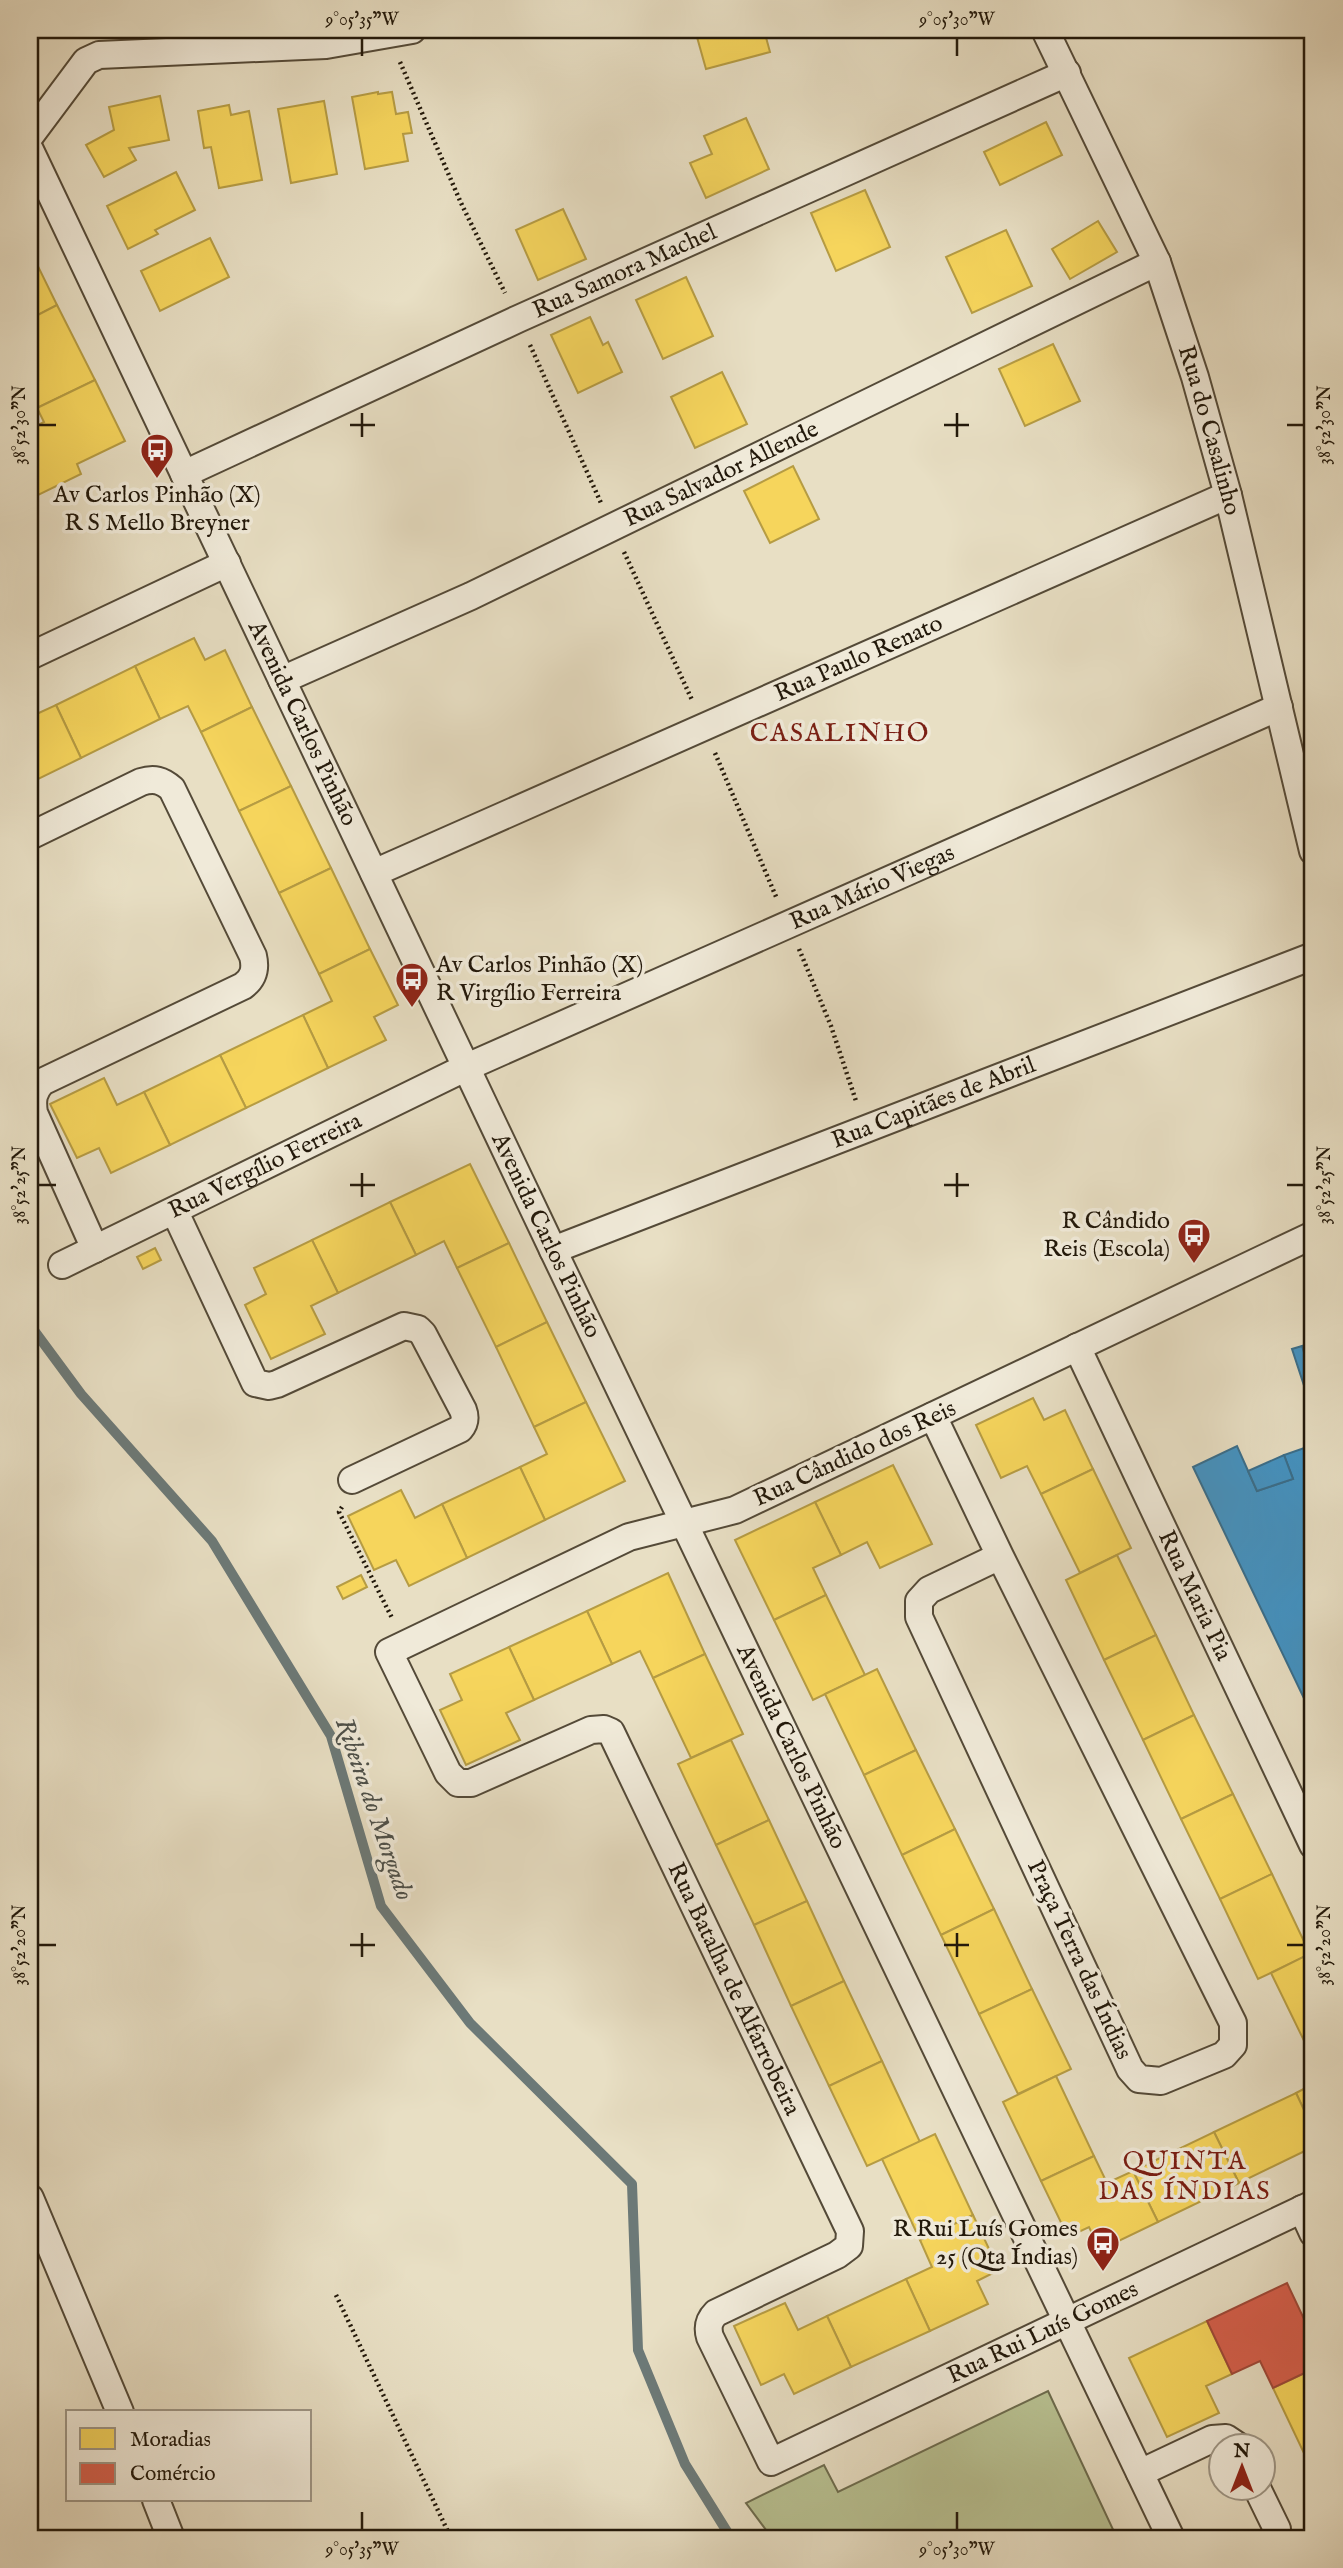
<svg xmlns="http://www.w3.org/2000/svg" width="1343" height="2568" font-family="'IM FELL English',serif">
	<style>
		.green { fill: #b8c192; stroke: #6d6c4e; stroke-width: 2 }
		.homes { fill: #f6d55c; stroke: #b69c43; stroke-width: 2 }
		.shops { fill: #d6604d; stroke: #a04a39; stroke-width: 2 }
		.schools { fill: #4393c3; stroke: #396e8c; stroke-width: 2 }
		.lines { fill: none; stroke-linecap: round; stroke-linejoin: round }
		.stream { stroke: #6c7977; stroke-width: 10 }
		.minor-casing { stroke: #544a38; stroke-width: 30 }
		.path { stroke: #22180a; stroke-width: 4.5; stroke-dasharray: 2 3.5; stroke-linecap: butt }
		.minor { stroke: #f0ead9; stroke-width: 26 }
		.ticks { fill: none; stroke: #22180a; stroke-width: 2.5 }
		.labels { text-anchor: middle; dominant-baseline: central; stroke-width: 7; stroke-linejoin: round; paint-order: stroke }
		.street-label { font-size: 24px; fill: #22180a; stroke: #f0ead9 }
		.poi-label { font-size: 24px; fill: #22180a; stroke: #f0ead9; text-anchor: end }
		.neighbourhood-label { font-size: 26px; letter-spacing: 2px; fill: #7a1f14; stroke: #f0ead9 }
		.water-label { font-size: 26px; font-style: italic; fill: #4d504a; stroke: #f0ead9 }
		.neatline { fill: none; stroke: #22180a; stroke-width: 2.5 }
		.ticks-label { font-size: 18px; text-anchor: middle; fill: #22180a }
	</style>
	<rect width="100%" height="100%" fill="#e8dfc4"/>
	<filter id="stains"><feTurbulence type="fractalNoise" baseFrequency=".00286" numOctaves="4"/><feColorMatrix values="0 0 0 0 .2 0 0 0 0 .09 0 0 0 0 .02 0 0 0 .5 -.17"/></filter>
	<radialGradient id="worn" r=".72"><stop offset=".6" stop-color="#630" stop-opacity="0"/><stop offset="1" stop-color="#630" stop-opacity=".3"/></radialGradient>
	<path class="green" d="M1048,2391L1117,2538H772L746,2503L824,2465L838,2492Z"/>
	<g class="homes">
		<path d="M695,30H764L770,52L706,69Z"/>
		<path d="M378,92V94L392,92L396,114L408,112L412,133L403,134L408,161L365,169L352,97Z"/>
		<path d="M160,96L169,140L129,148L136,160L104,177L86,145L114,130L109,107Z"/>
		<path d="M324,101L337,174L291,183L278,109Z"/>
		<path d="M229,105L231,115L249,111L262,180L219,188L211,147L204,148L198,111Z"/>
		<path d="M746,118L769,169L706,198L690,163L712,154L704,136Z"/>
		<path d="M1046,122L1062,155L1000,185L984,152Z"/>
		<path d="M176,172L195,210L155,230L158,234L128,249L107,206Z"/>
		<path d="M865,190L890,247L836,271L811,213Z"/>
		<path d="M563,209L586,259L538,280L516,230Z"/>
		<path d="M1098,221L1117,252L1070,279L1052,249Z"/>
		<path d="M1006,230L1032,286L972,313L946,257Z"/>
		<path d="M210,238L229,277L160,311L141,271Z"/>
		<path d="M30,250L57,305L30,319Z"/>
		<path d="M686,277L713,336L663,359L636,300Z"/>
		<path d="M57,305L95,380L37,408L30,393V319Z"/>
		<path d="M590,317L603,345L608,342L622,372L578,393L551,335Z"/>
		<path d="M1053,344L1080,401L1025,426L999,369Z"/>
		<path d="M722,372L747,424L695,448L671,397Z"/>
		<path d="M95,380L125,441L77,464L81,474L30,499V429L44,422L37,408Z"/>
		<path d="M793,466L819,519L770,543L744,491Z"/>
		<path d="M194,638L205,660L225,650L252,707L201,732L188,706L160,719L135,666Z"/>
		<path d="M135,666L160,719L81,758L56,705Z"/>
		<path d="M56,705L81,758L30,783V717Z"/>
		<path d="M252,707L291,786L239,811L201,732Z"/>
		<path d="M291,786L331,868L279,893L239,811Z"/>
		<path d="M331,868L370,949L319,974L279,893Z"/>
		<path d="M370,949L398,1005L374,1017L386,1040L328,1068L303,1015L332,1001L319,974Z"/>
		<path d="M303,1015L328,1068L246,1108L220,1055Z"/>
		<path d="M220,1055L246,1108L170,1145L144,1092Z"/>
		<path d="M104,1078L117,1105L144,1092L170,1145L111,1173L99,1148L77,1158L50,1104Z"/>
		<path d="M470,1164L509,1243L457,1268L444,1241L416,1255L390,1202Z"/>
		<path d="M390,1202L416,1255L338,1293L312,1240Z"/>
		<path d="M312,1240L338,1293L311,1306L325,1334L271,1359L245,1305L266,1294L254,1268Z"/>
		<path d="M509,1243L547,1322L496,1347L457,1268Z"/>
		<path d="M155,1248L161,1260L143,1269L137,1257Z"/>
		<path d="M547,1322L586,1402L534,1427L496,1347Z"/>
		<path d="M1033,1398L1044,1420L1065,1410L1093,1469L1041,1494L1027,1466L1001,1478L976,1425Z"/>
		<path d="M586,1402L625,1481L545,1520L520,1467L547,1454L534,1427Z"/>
		<path d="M893,1465L932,1544L880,1568L867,1542L841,1555L815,1502Z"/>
		<path d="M520,1467L545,1520L467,1558L442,1504Z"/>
		<path d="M1093,1469L1131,1548L1080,1573L1041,1494Z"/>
		<path d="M401,1490L415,1518L442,1504L467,1558L409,1586L396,1560L374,1570L348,1516Z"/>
		<path d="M815,1502L841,1555L813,1568L826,1595L774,1620L735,1540Z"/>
		<path d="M1117,1555L1156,1635L1104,1660L1066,1580Z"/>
		<path d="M668,1573L705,1654L653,1678L640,1651L612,1664L587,1611Z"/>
		<path d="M361,1575L367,1587L343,1599L337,1587Z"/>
		<path d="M826,1595L865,1675L813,1700L774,1620Z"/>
		<path d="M587,1611L612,1664L534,1700L509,1647Z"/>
		<path d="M1156,1635L1194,1715L1143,1740L1104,1660Z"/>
		<path d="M509,1647L534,1700L506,1713L520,1740L466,1765L440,1710L462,1700L450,1674Z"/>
		<path d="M705,1654L743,1734L691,1758L653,1678Z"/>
		<path d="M877,1669L916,1750L864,1775L825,1694Z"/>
		<path d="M1194,1715L1233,1794L1181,1819L1143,1740Z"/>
		<path d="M731,1740L769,1820L716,1845L678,1764Z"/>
		<path d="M916,1750L955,1829L902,1855L864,1775Z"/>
		<path d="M1233,1794L1272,1874L1220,1899L1181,1819Z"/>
		<path d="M769,1820L807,1901L754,1925L716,1845Z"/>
		<path d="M955,1829L994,1909L941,1935L902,1855Z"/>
		<path d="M1272,1874L1310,1954L1258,1979L1220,1899Z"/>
		<path d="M807,1901L844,1981L791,2006L754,1925Z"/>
		<path d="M994,1909L1032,1989L979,2014L941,1935Z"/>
		<path d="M1313,1952V2052L1310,2053L1271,1973Z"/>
		<path d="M844,1981L882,2061L829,2086L791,2006Z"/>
		<path d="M1032,1989L1071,2069L1018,2094L979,2014Z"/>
		<path d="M882,2061L920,2142L867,2166L829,2086Z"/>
		<path d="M1056,2076L1094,2156L1041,2181L1003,2102Z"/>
		<path d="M1313,2084V2129L1296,2093Z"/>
		<path d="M1296,2093L1313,2129V2147L1239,2183L1214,2132Z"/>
		<path d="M1214,2132L1239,2183L1158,2222L1133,2171Z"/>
		<path d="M935,2134L973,2215L920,2240L882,2159Z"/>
		<path d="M1094,2156L1107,2183L1133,2171L1158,2222L1100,2250L1089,2227L1068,2237L1041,2181Z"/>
		<path d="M973,2215L999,2270L977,2281L988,2304L930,2331L906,2279L932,2267L920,2240Z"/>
		<path d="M906,2279L930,2331L851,2367L827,2316Z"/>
		<path d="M785,2303L798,2330L827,2316L851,2367L794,2394L784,2374L761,2385L734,2326Z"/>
		<path d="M1207,2321L1232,2374L1206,2386L1219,2413L1167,2437L1129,2358Z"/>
		<path d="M1313,2369V2467L1311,2468L1273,2388Z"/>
	</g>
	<path class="shops" d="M1287,2283L1313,2338V2369L1273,2388L1260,2361L1232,2374L1207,2321Z"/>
	<g class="schools">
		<path d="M1313,1342V1381L1302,1346Z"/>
		<path d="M1302,1346L1313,1381V1413L1292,1349Z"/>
		<path d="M1313,1445V1714L1312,1715L1193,1467L1237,1446L1257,1491L1293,1479L1284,1455Z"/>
		<path d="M1284,1455L1293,1479L1257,1491L1248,1471Z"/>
	</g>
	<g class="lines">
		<path class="stream" d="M30,1325L81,1394L212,1541L331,1736L381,1906L470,2023L632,2184L638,2350L685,2464L731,2538"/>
		<defs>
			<g id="minor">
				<path id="s1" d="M1045,30L1157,262L1195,377L1228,495L1313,851"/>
				<path d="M30,136L86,61L99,55L326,45L412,30"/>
				<path id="s2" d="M30,150L553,1250L1171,2538"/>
				<path id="s3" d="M184,474L518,319L1067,73"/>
				<path d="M30,656L227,563"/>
				<path id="s4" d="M282,680L471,596L1157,262"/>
				<path d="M30,836L141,782C154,778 162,780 172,789L253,956C256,969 254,978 243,986L42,1082C33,1092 32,1100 34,1113L95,1249"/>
				<path id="s5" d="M374,873L1228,495"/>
				<path d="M175,1212L255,1383L269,1386L277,1384L404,1326L418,1329L423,1334L463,1410C466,1418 465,1423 460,1429L352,1480"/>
				<path id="s6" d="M1313,1235L735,1510L629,1537L389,1652L448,1773L458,1783H471L591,1730L604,1729L611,1732L850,2231L849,2246L837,2255L716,2313C709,2320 707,2327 710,2337L771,2462L1313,2204"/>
				<path id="s7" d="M553,1250L1313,956"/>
				<path id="s8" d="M62,1265L467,1067L1279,707"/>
				<path id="s9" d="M1077,1347L1313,1845"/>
				<path d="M933,1416L1000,1556L1233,2023V2045L1224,2055L1161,2081L1139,2079L1130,2069L919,1617V1601L929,1590L1000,1556"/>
				<path d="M30,2198L120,2412"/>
				<path d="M1302,2209L1313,2233"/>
				<path d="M1140,2473L1212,2439L1226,2438L1238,2446"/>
				<path d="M1257,2488L1277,2529V2538"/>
				<path d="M156,2500L171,2538"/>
			</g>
		</defs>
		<use href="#minor" class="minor-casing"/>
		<g class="path">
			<path d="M400,62L461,203L505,293"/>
			<path d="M530,345L601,503"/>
			<path d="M624,552L692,700"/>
			<path d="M715,753L777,899"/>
			<path d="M799,949L831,1026L856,1101"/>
			<path d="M342,1507L339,1512L392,1618"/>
			<path d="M336,2295L451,2538"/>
		</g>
		<use href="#minor" class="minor"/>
	</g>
	<path class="ticks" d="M362,38V56M957,38V56M362,413V437M957,413V437M38,425H56M350,425H375M944,425H969M1287,425H1304M362,1173V1197M957,1173V1197M38,1185H56M350,1185H375M944,1185H969M1287,1185H1304M362,1933V1957M957,1933V1957M38,1945H56M350,1945H375M944,1945H969M1287,1945H1304M362,2512V2530M957,2512V2530"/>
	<defs>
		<symbol id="bus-pin" viewBox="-11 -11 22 30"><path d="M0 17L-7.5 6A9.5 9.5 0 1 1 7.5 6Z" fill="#8f2418" stroke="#f0ead9"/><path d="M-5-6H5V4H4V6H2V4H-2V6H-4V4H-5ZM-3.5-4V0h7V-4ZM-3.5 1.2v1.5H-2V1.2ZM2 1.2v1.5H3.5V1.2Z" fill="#fff"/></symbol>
	</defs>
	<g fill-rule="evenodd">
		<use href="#bus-pin" x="138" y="431" width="38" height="52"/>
		<use href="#bus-pin" x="393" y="960" width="38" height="52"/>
		<use href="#bus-pin" x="1175" y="1216" width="38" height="52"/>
		<use href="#bus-pin" x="1084" y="2224" width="38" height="52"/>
	</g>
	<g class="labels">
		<g class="street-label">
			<text stroke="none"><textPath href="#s3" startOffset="485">Rua Samora Machel</textPath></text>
			<text stroke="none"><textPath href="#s1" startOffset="434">Rua do Casalinho</textPath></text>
			<text stroke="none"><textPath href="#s4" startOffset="485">Rua Salvador Allende</textPath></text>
			<text stroke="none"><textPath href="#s5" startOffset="530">Rua Paulo Renato</textPath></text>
			<text stroke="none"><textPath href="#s2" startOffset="635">Avenida Carlos Pinhão</textPath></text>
			<text stroke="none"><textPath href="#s8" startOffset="894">Rua Mário Viegas</textPath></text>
			<text stroke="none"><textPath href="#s7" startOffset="408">Rua Capitães de Abril</textPath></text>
			<text stroke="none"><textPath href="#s8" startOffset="226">Rua Vergílio Ferreira</textPath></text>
			<text stroke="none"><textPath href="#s2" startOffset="1202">Avenida Carlos Pinhão</textPath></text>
			<text transform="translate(855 1454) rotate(-25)">Rua Cândido dos Reis</text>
			<text stroke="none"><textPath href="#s9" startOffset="275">Rua Maria Pia</textPath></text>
			<text stroke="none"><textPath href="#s2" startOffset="1769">Avenida Carlos Pinhão</textPath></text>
			<text transform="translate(1079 1960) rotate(65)">Praça Terra das Índias</text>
			<text stroke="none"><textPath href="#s6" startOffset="1614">Rua Batalha de Alfarrobeira</textPath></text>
			<text stroke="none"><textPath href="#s6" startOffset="2513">Rua Rui Luís Gomes</textPath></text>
		</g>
		<g class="poi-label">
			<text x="157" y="495" text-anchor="middle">Av Carlos Pinhão (X)<tspan x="157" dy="28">R S Mello Breyner</tspan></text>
			<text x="436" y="965" text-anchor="start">Av Carlos Pinhão (X)<tspan x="436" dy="28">R Virgílio Ferreira</tspan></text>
			<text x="1170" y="1221">R Cândido<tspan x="1170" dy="28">Reis (Escola)</tspan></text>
			<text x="1078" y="2229">R Rui Luís Gomes<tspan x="1078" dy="28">25 (Qta Índias)</tspan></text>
		</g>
		<g class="neighbourhood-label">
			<text x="840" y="733">CASALINHO</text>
			<text x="1185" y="2161">QUINTA<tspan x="1185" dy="30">DAS ÍNDIAS</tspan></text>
		</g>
		<g class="water-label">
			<text transform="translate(374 1809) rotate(71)">Ribeira do Morgado</text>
		</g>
	</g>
	<rect width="1343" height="2568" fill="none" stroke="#e8dfc4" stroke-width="77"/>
	<rect x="66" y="2410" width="245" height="91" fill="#f0ead9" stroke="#9e9686" stroke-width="2"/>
	<rect x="80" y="2428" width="35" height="21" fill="#f6d55c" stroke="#9e9686" stroke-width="2"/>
	<text x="130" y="2446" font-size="21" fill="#22180a">Moradias</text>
	<rect x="80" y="2463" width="35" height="21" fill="#d6604d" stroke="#9e9686" stroke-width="2"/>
	<text x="130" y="2480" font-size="21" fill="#22180a">Comércio</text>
	<g transform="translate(1242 2467)"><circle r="33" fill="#f0ead9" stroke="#9e9686" stroke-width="2"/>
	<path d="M0-5L12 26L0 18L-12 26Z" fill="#8f2418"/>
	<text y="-10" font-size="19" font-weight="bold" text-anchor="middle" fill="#22180a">N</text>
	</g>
	<rect x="38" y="38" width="1266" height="2492" class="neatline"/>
	<g class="ticks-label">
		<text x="362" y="25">9°05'35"W</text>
		<text x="957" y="25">9°05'30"W</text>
		<text transform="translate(19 425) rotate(-90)" y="6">38°52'30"N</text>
		<text transform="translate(1324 425) rotate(-90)" y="6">38°52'30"N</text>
		<text transform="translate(19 1185) rotate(-90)" y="6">38°52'25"N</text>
		<text transform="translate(1324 1185) rotate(-90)" y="6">38°52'25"N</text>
		<text transform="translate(19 1945) rotate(-90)" y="6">38°52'20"N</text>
		<text transform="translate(1324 1945) rotate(-90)" y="6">38°52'20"N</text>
		<text x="362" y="2555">9°05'35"W</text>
		<text x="957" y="2555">9°05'30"W</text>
	</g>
	<rect width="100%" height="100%" filter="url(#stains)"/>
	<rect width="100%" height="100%" fill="url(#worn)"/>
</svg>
